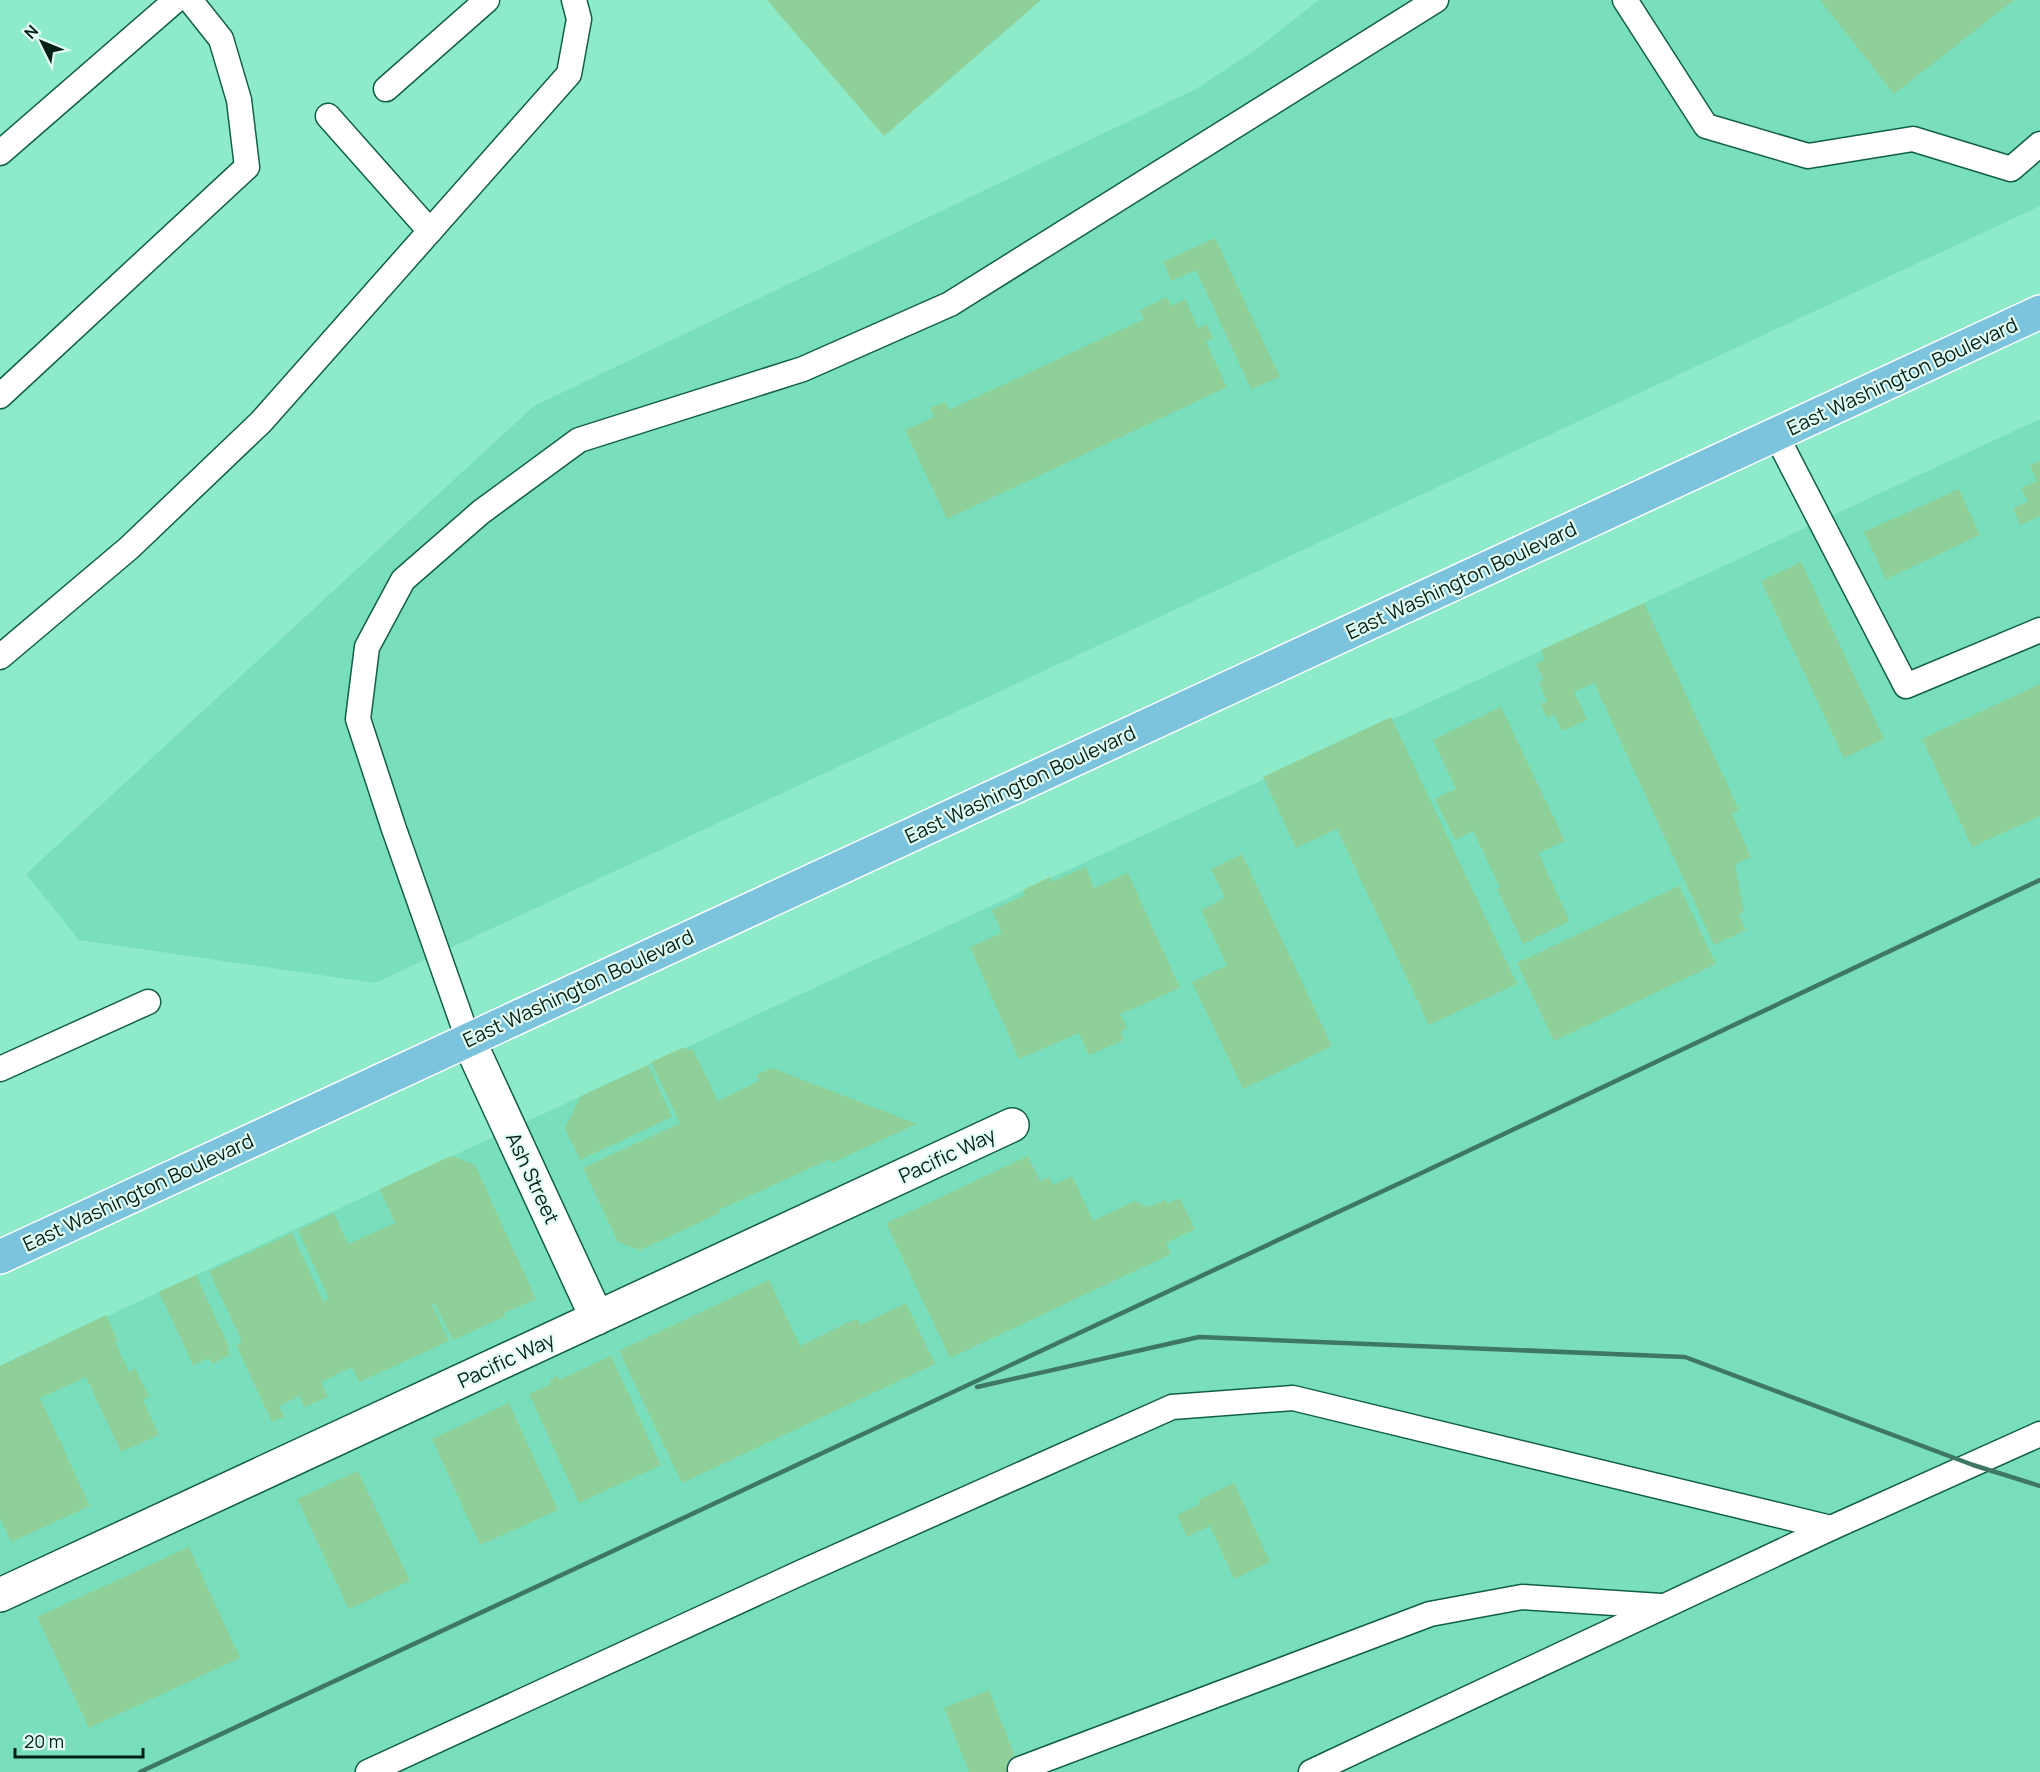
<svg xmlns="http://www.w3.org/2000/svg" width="2040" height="1772" font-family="Manrope,sans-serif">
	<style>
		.built { fill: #79debb }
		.building { fill: #8fd09a }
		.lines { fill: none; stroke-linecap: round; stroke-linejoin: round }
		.lane-casing { stroke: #125f49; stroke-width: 27 }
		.street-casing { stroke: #125f49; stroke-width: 36 }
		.primary-casing { stroke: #fff; stroke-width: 36 }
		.lane { stroke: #fff; stroke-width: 24 }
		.street { stroke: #fff; stroke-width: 33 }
		.primary { stroke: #7cc3dd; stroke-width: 33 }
		.rail { stroke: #3e7763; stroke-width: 4.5 }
		.labels { text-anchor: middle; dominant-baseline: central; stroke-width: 4.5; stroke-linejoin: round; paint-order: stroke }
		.street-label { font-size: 20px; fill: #022017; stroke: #e3fdf2 }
	</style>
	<rect width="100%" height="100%" fill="#8eebc9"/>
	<g class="built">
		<path d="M1319,0H2040V206L375,983L79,940L26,874L534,406L1196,89L1258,48Z"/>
		<path d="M2040,419V1772H0V1366Z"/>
	</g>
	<g class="building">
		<path d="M767,0H1041L884,136Z"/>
		<path d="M1820,0H2014L1894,94Z"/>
		<path d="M1215,238L1280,377L1251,389L1196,270L1171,281L1163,262Z"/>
		<path d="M1167,297L1171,306L1185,299L1198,328L1207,324L1213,338L1206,342L1227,387L947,519L905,430L934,417L930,408L945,402L949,410L1144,319L1139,311Z"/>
		<path d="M2040,461V516L2020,525L2013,508L2028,501L2021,488L2037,481L2030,465Z"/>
		<path d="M1959,489L1980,535L1886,579L1864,532Z"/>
		<path d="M1801,562L1884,739L1844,758L1761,581Z"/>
		<path d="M1644,603L1739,810L1732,814L1751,857L1736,864V870L1744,912L1739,915L1746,930L1714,945L1594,683L1574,692L1587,720L1562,731L1554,715L1547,718L1540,704L1547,701L1539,682L1543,680L1536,664L1545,659L1541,650Z"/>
		<path d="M2040,684V816L1972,847L1922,739Z"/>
		<path d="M1501,707L1565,841L1538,853L1570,921L1523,944L1497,889L1500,887L1473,831L1455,840L1435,799L1456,789L1433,740Z"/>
		<path d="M1391,717L1517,984L1429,1025L1337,829L1296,848L1263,777Z"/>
		<path d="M1242,854L1332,1046L1243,1089L1192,982L1227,965L1201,910L1225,898L1211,869Z"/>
		<path d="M1086,867L1094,888L1128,873L1180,988L1120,1014L1127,1028L1121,1032L1124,1040L1089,1055L1079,1033L1019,1059L970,947L1002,933L992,910L1025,895L1023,890L1050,877L1052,882Z"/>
		<path d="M1679,886L1716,964L1554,1041L1517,963Z"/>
		<path d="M682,1048L693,1050L718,1101L759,1081L756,1075L772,1068L917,1124L831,1163L830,1159L719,1210L720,1213L640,1250L618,1242L583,1168L680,1123L651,1062Z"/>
		<path d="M648,1065L672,1117L580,1160L565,1128L581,1096Z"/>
		<path d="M451,1156L475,1165L536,1299L504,1313L506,1316L453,1340L435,1304L432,1305L449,1341L359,1382L352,1367L321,1382L328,1397L304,1407L300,1396L279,1406L284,1417L272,1422L236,1345L242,1342L209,1271L292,1233L323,1301L329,1299L298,1230L334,1213L348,1244L395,1223L380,1189Z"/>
		<path d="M1028,1156L1040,1181L1049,1177L1053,1185L1072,1176L1093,1221L1135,1201L1149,1207L1165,1200L1167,1204L1180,1198L1195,1229L1166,1243L1171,1254L950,1358L886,1223Z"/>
		<path d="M196,1275L230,1349L227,1350L230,1355L212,1364L209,1358L193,1365L159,1292Z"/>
		<path d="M769,1280L800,1346L857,1318L860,1325L906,1303L935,1364L682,1483L619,1351Z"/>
		<path d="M106,1315L118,1341L115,1343L129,1372L135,1368L149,1397L143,1400L159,1435L121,1452L86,1377L40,1398L90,1506L11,1542L0,1518V1366Z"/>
		<path d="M611,1356L661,1465L579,1503L529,1394L551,1384L549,1380L557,1376L559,1380Z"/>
		<path d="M509,1403L558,1510L480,1545L432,1439Z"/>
		<path d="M358,1471L410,1581L349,1609L297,1499Z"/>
		<path d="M1234,1483L1270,1562L1234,1579L1210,1526L1187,1537L1177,1515L1200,1504L1198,1500Z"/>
		<path d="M189,1547L240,1658L89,1728L37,1617Z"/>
		<path d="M989,1690L1021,1772H969L944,1708Z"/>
	</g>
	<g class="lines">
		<defs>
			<g id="lane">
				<path d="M1625,0L1706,126L1808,156L1913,139L2011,169L2040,144"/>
				<path d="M386,89L487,0"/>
				<path d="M328,116L430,231"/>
				<path d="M0,153L176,0"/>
				<path d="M0,396L247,167L239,100L221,39L190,0"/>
				<path d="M1776,435L1906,686L2040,630"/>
				<path d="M0,657L129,548L261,422L569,74L579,19L574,0"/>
				<path d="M468,1039L394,829L358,719L367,647L403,580L481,512L579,440L803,369L950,304L1436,0"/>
				<path d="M0,1069L148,1002"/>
				<path d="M1020,1769L1430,1614L1522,1597L1661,1606"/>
				<path d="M368,1772L800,1573L1172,1407L1293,1398L1831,1528"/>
				<path d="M1311,1772L1831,1528L2040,1434"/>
			</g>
			<g id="street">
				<path d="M468,1039L597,1318"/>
				<path d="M0,1595L1012,1125"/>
			</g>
			<path id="primary" d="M0,1257L2040,312"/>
		</defs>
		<use href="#lane" class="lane-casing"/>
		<use href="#street" class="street-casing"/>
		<use href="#primary" class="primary-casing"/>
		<use href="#lane" class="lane"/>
		<use href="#street" class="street"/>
		<use href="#primary" class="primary"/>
		<g class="rail">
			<path d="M977,1387L1199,1337L1685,1357L1973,1465L2040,1486"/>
			<path d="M140,1772L1413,1177L2040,880"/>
		</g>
	</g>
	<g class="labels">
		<g class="street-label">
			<text transform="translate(1902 376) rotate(-25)">East Washington Boulevard</text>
			<text transform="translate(1461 580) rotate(-25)">East Washington Boulevard</text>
			<text transform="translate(1020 784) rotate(-25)">East Washington Boulevard</text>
			<text transform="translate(578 988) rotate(-25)">East Washington Boulevard</text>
			<text transform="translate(947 1155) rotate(-25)">Pacific Way</text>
			<text transform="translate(533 1178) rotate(65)">Ash Street</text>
			<text transform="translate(138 1192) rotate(-25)">East Washington Boulevard</text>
			<text transform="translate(506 1360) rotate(-25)">Pacific Way</text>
		</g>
	</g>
	<g transform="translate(42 42) rotate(313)" stroke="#e3fdf2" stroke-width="4.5" paint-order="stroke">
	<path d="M0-4.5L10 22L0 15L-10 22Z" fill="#022017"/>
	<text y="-9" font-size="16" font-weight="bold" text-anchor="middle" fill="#022017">N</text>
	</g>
	<path d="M15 1748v9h128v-9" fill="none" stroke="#022017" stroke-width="3"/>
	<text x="24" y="1748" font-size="18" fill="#022017" stroke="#e3fdf2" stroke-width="4.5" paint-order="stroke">20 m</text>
</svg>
